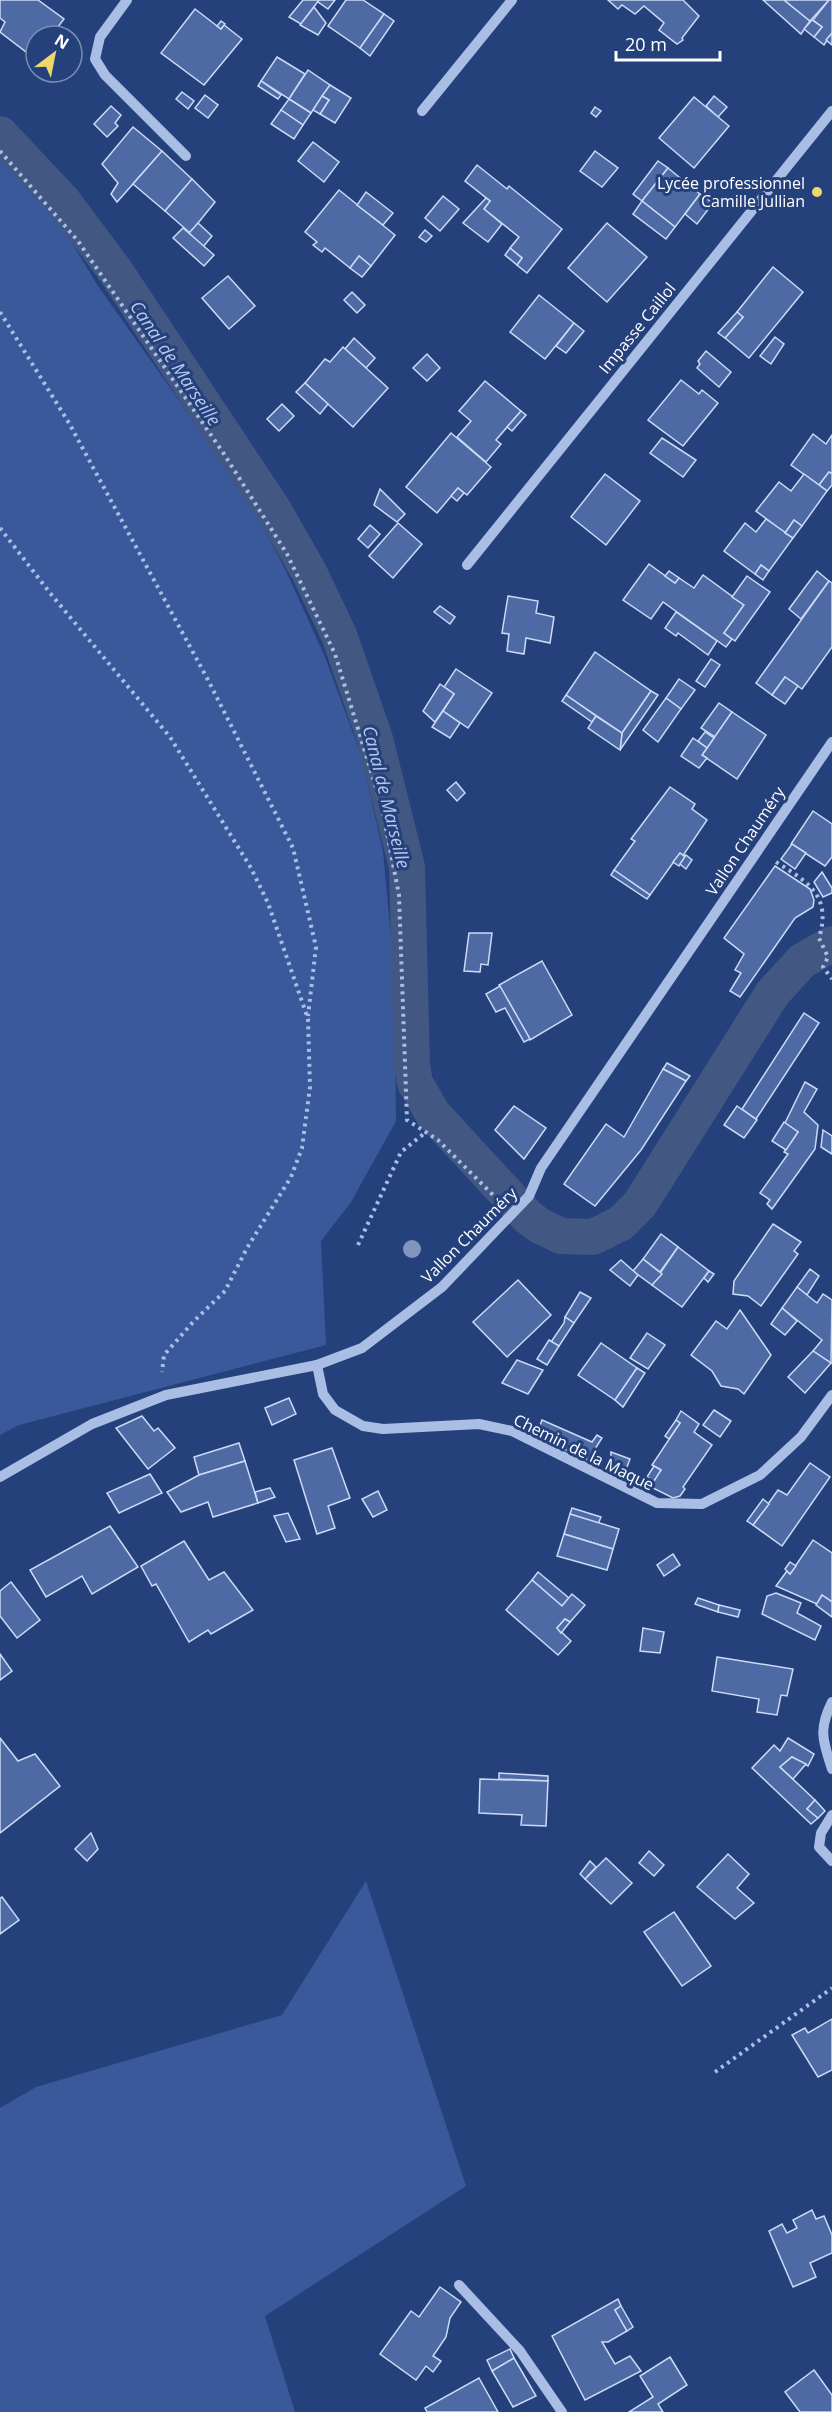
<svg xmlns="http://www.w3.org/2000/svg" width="832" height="2412" font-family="'Open Sans',sans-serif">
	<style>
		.green { fill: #39599a }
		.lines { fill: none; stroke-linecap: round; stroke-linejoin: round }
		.canal { stroke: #425782; stroke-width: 36 }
		.building { fill: #4d6aa5; stroke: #ccdaf4; stroke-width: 1.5 }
		.path { stroke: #aabee5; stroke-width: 4; stroke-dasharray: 3 4.5; stroke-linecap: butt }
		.minor { stroke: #aabee5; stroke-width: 10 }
		.tree { fill: #8195be }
		.poi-dot { fill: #eed86e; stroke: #25417c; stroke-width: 2 }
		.labels { text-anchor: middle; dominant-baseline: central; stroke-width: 6; stroke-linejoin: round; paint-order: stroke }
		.poi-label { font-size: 16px; fill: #fff; stroke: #25417c; text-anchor: end }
		.street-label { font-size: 16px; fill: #fff; stroke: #25417c }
		.water-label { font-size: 18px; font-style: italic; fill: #b5c8ed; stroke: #25417c }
	</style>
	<rect width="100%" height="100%" fill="#25417c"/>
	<g class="green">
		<path d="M0,148L26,167L98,286L246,495L286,571L325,657L361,755L383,851L394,971L396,1121L351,1202L321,1241L326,1345L19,1425L0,1435Z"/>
		<path d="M366,1881L466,2186L265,2316L295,2412H0V2108L36,2087L282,2015Z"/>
	</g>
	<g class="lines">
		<path class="canal" d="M0,134L63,201L116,272L273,509L309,572L339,635L375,739L407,867L412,1065L415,1083L433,1114L528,1217L540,1226L561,1236L593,1237L621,1223L640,1204L772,994L802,961L832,944"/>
	</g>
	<g class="building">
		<path d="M0,0H38L64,19L51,36H36L34,58L0,32L5,22L0,18Z"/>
		<path d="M303,0H319L301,24L289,17Z"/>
		<path d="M319,0H335L328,9L318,2Z"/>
		<path d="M346,0H363L384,14L360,48L328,26Z"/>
		<path d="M608,0H683L699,16L682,38L683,40L677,44L659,30L664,23L644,6L635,14L622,5L618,9Z"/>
		<path d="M763,0H784L810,21L801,34Z"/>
		<path d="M784,0H829L810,21Z"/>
		<path d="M829,0H832V33L824,45L814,37L822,27L813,20Z"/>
		<path d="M314,7L326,23L318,35L300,25Z"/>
		<path d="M195,9L221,29L224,25L242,39L204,85L161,53Z"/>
		<path d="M384,14L394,21L370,56L360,48Z"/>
		<path d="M812,20L822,27L814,37L804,29Z"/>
		<path d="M221,21L225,24L221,29L217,26Z"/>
		<path d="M832,33V45L826,40Z"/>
		<path d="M277,57L305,74L289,99L261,81Z"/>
		<path d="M308,70L330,85L311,113L289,99Z"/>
		<path d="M261,81L281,95L278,99L258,86Z"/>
		<path d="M330,85L351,98L335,123L320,114L329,100L322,96Z"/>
		<path d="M182,92L194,101L188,109L176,99Z"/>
		<path d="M205,95L218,105L208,118L195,108Z"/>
		<path d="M322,96L329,100L320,114L313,110Z"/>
		<path d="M714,96L727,107L718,117L706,106Z"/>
		<path d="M694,97L729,126L694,168L659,138Z"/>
		<path d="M289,99L311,113L303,125L281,110Z"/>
		<path d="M111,106L121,115L115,123L118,126L107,137L94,124Z"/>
		<path d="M595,107L601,111L596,117L591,113Z"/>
		<path d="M281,110L303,125L294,139L271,124Z"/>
		<path d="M133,127L162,151L117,202L111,194L118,183L102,164Z"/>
		<path d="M313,142L339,162L324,182L298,161Z"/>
		<path d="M162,151L192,179L165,211L133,184Z"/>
		<path d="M595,151L618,168L602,187L580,171Z"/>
		<path d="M658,161L668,168L642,201L633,194Z"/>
		<path d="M477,165L507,189L509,186L562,229L527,273L517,265L522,258L510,248L519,237L484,209L490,201L465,181Z"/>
		<path d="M668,168L700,194L675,227L642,201Z"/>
		<path d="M192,179L215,202L190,233L165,211Z"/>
		<path d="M339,190L395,235L371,266L359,256L350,268L325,248L322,252L313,245L317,242L305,232Z"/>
		<path d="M366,192L393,213L383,225L357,205Z"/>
		<path d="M700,194L713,203L697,224L685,214Z"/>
		<path d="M443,196L459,209L440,231L425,218Z"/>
		<path d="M486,198L490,201L484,209L502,224L488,242L463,223Z"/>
		<path d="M642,201L675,227L666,239L633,214Z"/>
		<path d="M198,223L212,236L203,247L189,233Z"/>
		<path d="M607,223L647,257L607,302L568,268Z"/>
		<path d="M183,228L214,255L204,266L173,238Z"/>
		<path d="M425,230L432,236L426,242L419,237Z"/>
		<path d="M510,248L522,258L517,265L505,255Z"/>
		<path d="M359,256L371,266L362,277L350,268Z"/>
		<path d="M773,267L803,292L749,358L725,338L743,317L737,312Z"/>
		<path d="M228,276L255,306L229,329L202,298Z"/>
		<path d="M352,292L365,305L357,313L344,300Z"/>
		<path d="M539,295L574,323L545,359L510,332Z"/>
		<path d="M737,312L743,317L725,338L718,333Z"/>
		<path d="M574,323L584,331L566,353L556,346Z"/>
		<path d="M775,337L784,344L771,364L760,356Z"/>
		<path d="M354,338L375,358L366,368L345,349Z"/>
		<path d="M343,347L388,388L353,427L305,383L325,359L330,362Z"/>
		<path d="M706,351L731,372L719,387L697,368L700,364L698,361Z"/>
		<path d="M427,354L440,368L427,381L413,368Z"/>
		<path d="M681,380L699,394L702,390L718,403L683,446L648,420Z"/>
		<path d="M485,381L521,411L496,440L501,444L486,462L457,437L471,421L459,411Z"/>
		<path d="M305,383L328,404L320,414L296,392Z"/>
		<path d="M282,404L294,416L279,431L267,419Z"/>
		<path d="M521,411L526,415L512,431L507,427Z"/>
		<path d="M451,433L491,467L467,495L458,488L437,513L406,487Z"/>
		<path d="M813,434L826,444L832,435V474L829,472L819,485L791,465Z"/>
		<path d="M662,438L696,460L683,477L650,453Z"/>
		<path d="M829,472L832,474V485L827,491L819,485Z"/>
		<path d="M605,474L640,501L606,545L571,517Z"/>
		<path d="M804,474L827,491L802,526L794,520L785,533L756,511L779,482L791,491Z"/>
		<path d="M458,488L464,493L457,501L451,496Z"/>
		<path d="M380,489L405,514L397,522L374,505Z"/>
		<path d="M766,519L793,538L769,571L761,565L755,574L724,551L745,523L756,532Z"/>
		<path d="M794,520L802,526L793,538L785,533Z"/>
		<path d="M398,523L422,544L393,578L369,556Z"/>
		<path d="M370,525L380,534L368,548L358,539Z"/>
		<path d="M649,564L675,583L679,578L694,588L703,575L744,605L724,633L732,639L726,647L663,602L651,619L623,600Z"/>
		<path d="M761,565L769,571L763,580L755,574Z"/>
		<path d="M669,571L679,578L675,583L665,576Z"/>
		<path d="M817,571L829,581L801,619L789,609Z"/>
		<path d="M747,576L770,592L735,641L724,633L744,605L732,597Z"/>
		<path d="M829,581L832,583V647L802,689L785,677L772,695L756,683Z"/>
		<path d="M508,596L538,601L536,613L554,617L550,643L526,638L524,654L507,651L509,634L502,633Z"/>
		<path d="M440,606L455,617L450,624L434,612Z"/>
		<path d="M676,612L717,641L708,655L678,633L676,636L665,628Z"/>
		<path d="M595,652L651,691L622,733L566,695Z"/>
		<path d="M711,659L720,665L705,687L696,681Z"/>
		<path d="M456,669L492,693L468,728L443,711L454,694L444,687Z"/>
		<path d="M785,677L798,686L785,704L772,695Z"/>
		<path d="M679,679L695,690L681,709L666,698Z"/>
		<path d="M440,684L454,694L435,722L423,711Z"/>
		<path d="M651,691L658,695L620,750L622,733Z"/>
		<path d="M566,695L596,716L592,722L562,701Z"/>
		<path d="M666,698L681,709L658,742L643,730Z"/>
		<path d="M719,703L732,712L715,737L701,728Z"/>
		<path d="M443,711L460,723L450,738L432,727Z"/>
		<path d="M732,712L766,735L737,779L702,755Z"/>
		<path d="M596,716L622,733L620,750L588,728Z"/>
		<path d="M705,732L714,738L707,748L698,741Z"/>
		<path d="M693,738L707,748L702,755L707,758L699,768L681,756Z"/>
		<path d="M456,782L465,793L457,801L447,790Z"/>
		<path d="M670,787L695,804L692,809L707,820L684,854L685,857L680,853L650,895L614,870L635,841L631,839Z"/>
		<path d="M813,811L832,824V857L825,866L791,844Z"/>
		<path d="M792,844L806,853L795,869L781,859Z"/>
		<path d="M680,853L685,857L679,866L673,862Z"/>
		<path d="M686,855L692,860L686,869L680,864Z"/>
		<path d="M775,866L810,889L814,900L813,907L795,918L740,997L730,991L741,973L735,970L744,954L724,938Z"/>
		<path d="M614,870L650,895L647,899L611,875Z"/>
		<path d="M822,872L832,888V893L823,897L814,882Z"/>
		<path d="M469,933H492L488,965L481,964L480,972L464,971Z"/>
		<path d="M542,961L572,1015L530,1040L499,985Z"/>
		<path d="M500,986L530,1039L524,1042L505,1008L496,1012L486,994Z"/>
		<path d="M804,1013L819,1023L756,1119L742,1109Z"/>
		<path d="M667,1063L690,1076L686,1081L663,1069Z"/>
		<path d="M663,1069L686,1081L641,1150L595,1206L564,1184L606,1124L624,1137Z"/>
		<path d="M805,1082L817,1089L804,1112L818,1125L815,1149L772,1209L767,1204L770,1200L760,1193L788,1154L784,1152L798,1132L785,1123Z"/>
		<path d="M514,1106L546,1128L524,1159L495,1130Z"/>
		<path d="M737,1106L757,1120L744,1138L724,1125Z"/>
		<path d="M784,1122L798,1132L786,1150L772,1141Z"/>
		<path d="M823,1130L832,1136V1154L821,1147Z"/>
		<path d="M773,1224L801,1242L794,1251L798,1254L761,1306L748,1296L733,1294L734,1281Z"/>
		<path d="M661,1234L678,1247L660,1272L643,1259Z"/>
		<path d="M678,1247L709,1271L682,1307L652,1285Z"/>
		<path d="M643,1259L662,1274L652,1285L633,1271Z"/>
		<path d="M621,1260L638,1275L630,1286L610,1270Z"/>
		<path d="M810,1269L819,1276L807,1295L797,1287Z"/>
		<path d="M709,1271L714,1274L708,1282L704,1278Z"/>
		<path d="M518,1280L551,1315L507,1357L473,1322Z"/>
		<path d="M797,1287L817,1303L823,1294L832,1300L831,1363L813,1351L822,1340L782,1308Z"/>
		<path d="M580,1292L591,1298L574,1323L565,1317Z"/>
		<path d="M782,1308L797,1321L785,1335L771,1324Z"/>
		<path d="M740,1310L771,1355L744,1394L738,1389L721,1386L712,1371L691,1355L716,1321L727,1329Z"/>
		<path d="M565,1317L574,1323L559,1346L551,1342L564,1323Z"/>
		<path d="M647,1333L665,1345L648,1369L630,1358Z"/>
		<path d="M549,1340L559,1346L547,1365L537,1359Z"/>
		<path d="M601,1343L637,1368L615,1400L578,1375Z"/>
		<path d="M813,1351L831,1363L805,1393L788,1377Z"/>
		<path d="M517,1360L543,1370L528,1394L502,1383Z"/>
		<path d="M637,1368L645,1373L623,1407L615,1400Z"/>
		<path d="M289,1398L296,1414L272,1425L265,1408Z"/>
		<path d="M714,1410L731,1421L720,1437L703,1425Z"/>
		<path d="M681,1411L699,1424L694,1432L712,1445L683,1487L685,1489L680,1496L673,1498L649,1486L661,1470L652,1465L680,1423L676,1420Z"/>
		<path d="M142,1416L154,1431L158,1428L175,1448L148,1469L116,1428Z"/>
		<path d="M542,1420L592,1442L597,1435L602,1438L588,1460L536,1436Z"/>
		<path d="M676,1420L680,1423L669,1439L665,1436Z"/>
		<path d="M239,1443L245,1461L199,1475L194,1457Z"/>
		<path d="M332,1448L350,1498L328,1506L335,1528L317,1534L294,1460Z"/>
		<path d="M611,1452L630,1459L624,1475L610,1468Z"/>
		<path d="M245,1461L258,1503L213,1517L208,1502L181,1512L167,1492L199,1475Z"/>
		<path d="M810,1463L830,1477L782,1546L753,1525L778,1490L787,1495Z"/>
		<path d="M654,1466L661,1470L654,1481L647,1477Z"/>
		<path d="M150,1474L162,1493L119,1513L107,1493Z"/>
		<path d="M270,1488L275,1497L258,1503L255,1492Z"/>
		<path d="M378,1491L387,1510L373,1517L362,1499Z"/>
		<path d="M763,1499L769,1504L753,1525L747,1521Z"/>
		<path d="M572,1508L601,1517L598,1524L570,1514Z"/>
		<path d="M288,1513L300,1539L286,1542L274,1516Z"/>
		<path d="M570,1514L619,1529L613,1549L564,1534Z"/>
		<path d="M110,1526L138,1567L92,1594L82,1576L46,1597L30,1570Z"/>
		<path d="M564,1534L613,1549L607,1570L557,1556Z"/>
		<path d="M813,1540L832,1553V1602L822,1595L817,1604L776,1586L787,1571L790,1574Z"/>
		<path d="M184,1541L209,1580L224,1572L253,1610L211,1634L208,1630L189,1642L156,1584L152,1586L141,1566Z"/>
		<path d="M673,1554L680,1565L664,1576L657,1565Z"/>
		<path d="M790,1562L796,1566L790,1574L785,1569Z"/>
		<path d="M538,1572L569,1598L562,1606L532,1580Z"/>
		<path d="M532,1580L562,1606L572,1594L585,1605L570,1622L565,1619L557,1628L571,1641L558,1655L506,1610Z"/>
		<path d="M11,1582L40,1620L17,1638L0,1616V1591Z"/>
		<path d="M776,1593L801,1603L797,1613L821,1626L815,1640L762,1614L767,1596Z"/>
		<path d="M822,1595L832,1602V1617L816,1605Z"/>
		<path d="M698,1598L719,1605L718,1612L695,1604Z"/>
		<path d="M719,1605L740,1610L738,1617L718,1612Z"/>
		<path d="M565,1619L570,1622L561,1633L557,1628Z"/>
		<path d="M643,1628L664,1632L660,1653L640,1651Z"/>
		<path d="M0,1654L12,1671L0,1680Z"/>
		<path d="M717,1657L793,1669L787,1696L781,1695L777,1715L757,1712L759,1699L712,1691Z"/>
		<path d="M0,1738L18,1761L35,1754L60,1786L0,1833Z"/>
		<path d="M788,1738L814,1754L808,1766L792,1757L780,1767L815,1800L807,1809L818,1818L811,1824L752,1768L774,1745L780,1751Z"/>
		<path d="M792,1757L806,1764L793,1779L780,1767Z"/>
		<path d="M499,1773L548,1776V1781L499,1779Z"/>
		<path d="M480,1779L548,1781L546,1826L521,1825L522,1815L479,1813Z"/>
		<path d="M815,1800L825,1811L818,1818L807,1809Z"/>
		<path d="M91,1833L98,1849L87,1861L75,1849Z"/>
		<path d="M649,1851L664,1865L654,1876L639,1863Z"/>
		<path d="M728,1854L749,1874L737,1888L754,1903L735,1919L697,1887Z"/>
		<path d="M606,1858L632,1883L611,1904L585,1879Z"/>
		<path d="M590,1861L596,1867L585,1879L580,1874Z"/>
		<path d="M2,1897L19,1920L0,1934V1898Z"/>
		<path d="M674,1912L711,1966L682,1986L644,1932Z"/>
		<path d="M832,2019V2070L818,2077L792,2035L805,2028L808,2033Z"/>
		<path d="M812,2210L816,2219L824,2216L832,2235V2253L810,2263L816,2277L793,2287L769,2231L782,2224L787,2233L797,2228L793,2220Z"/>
		<path d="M440,2287L461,2302L450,2318L446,2337L433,2356L441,2361L433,2372L426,2366L416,2380L380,2354L411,2311L419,2317Z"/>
		<path d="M618,2299L621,2306L615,2310L627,2331L608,2342H602L615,2364L630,2356L641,2371L585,2400L552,2336Z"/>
		<path d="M621,2306L633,2327L627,2331L615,2310Z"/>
		<path d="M510,2349L514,2358L492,2371L487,2360Z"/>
		<path d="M670,2357L687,2385L658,2404L663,2412H629L653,2397L640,2376Z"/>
		<path d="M514,2358L536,2396L513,2407L492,2371Z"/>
		<path d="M814,2370L832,2395V2412H800L785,2392Z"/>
		<path d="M479,2378L498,2412H427L425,2408Z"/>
	</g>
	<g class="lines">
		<g class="path">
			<path d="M0,151L78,241L224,454L287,554L335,654L382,807L399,895L407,1120L438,1140L497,1199"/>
			<path d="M0,312L69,423L208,680L293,848L316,947L308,1016"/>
			<path d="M0,528L50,593L170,737L251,868L268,903L308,1019L310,1087L302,1148L291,1177L247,1248L225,1291L194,1321L164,1355L162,1372"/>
			<path d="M776,862C808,882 832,896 819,938L828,957L823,967L832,979"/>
			<path d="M358,1245L401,1152L426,1132"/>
			<path d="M715,2072L832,1988"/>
		</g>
		<g class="minor">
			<path d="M127,0L100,37L95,59L105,75L186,156"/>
			<path d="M422,111L512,0"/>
			<path d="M467,565L832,111"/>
			<path d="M317,1365L323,1394L335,1410L363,1426L383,1429L479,1424L512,1431L657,1503L702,1504L760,1475L801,1437L832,1395"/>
			<path d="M0,1477L92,1424L166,1395L317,1365L362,1348L442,1287L529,1196L541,1168L832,742"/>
			<path d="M832,1702C818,1730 823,1741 832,1769"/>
			<path d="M832,1815L821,1833L819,1847L832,1861"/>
			<path d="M459,2285L520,2351L562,2412"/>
		</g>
	</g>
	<circle class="tree" cx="412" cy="1249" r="9"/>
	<circle class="poi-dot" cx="817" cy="192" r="6"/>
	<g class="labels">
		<g class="poi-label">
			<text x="805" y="183">Lycée professionnel<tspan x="805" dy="18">Camille Jullian</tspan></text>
		</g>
		<g class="street-label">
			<text transform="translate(637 328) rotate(-51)">Impasse Caillol</text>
			<text transform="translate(745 841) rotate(-56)">Vallon Chauméry</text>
			<text transform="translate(469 1235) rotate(-45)">Vallon Chauméry</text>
			<text transform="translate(584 1452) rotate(26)">Chemin de la Maque</text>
		</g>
		<g class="water-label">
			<text transform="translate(176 363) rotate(56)">Canal de Marseille</text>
			<text transform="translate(387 797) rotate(76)">Canal de Marseille</text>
		</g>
	</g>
	<g transform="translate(54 54) rotate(32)"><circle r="28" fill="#25417c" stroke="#7c8db0" stroke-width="1.5"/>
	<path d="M0-4.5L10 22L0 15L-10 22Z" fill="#eed86e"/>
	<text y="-9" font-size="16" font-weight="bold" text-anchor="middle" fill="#ffffff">N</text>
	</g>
	<path d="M616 51v9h104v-9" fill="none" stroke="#ffffff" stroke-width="3"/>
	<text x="625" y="51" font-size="18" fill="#ffffff" stroke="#25417c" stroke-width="4.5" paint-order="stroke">20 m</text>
</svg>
